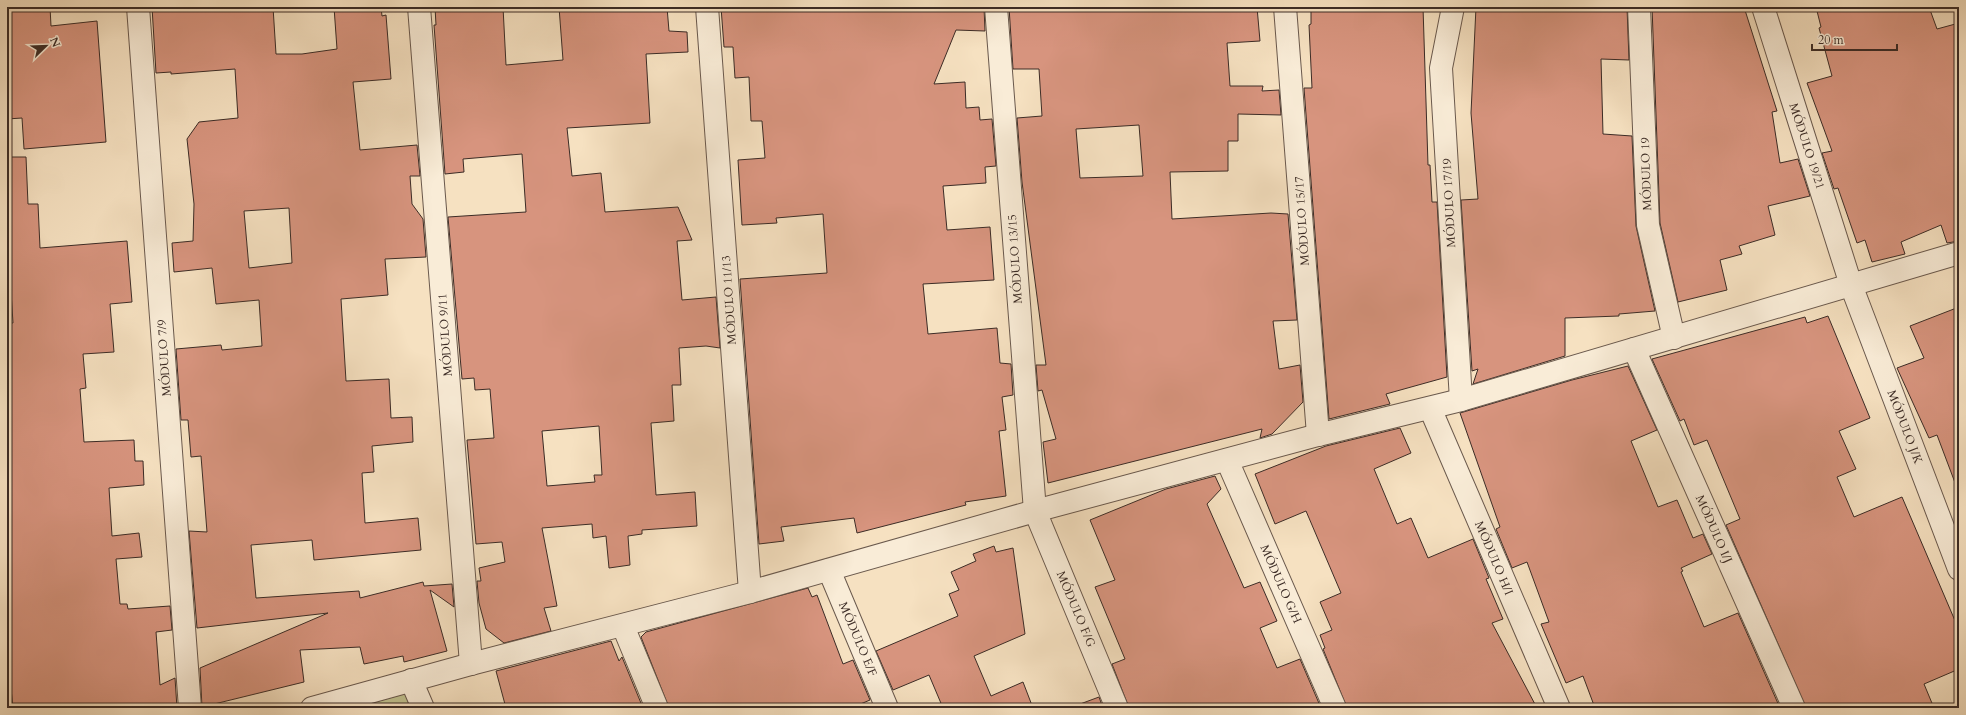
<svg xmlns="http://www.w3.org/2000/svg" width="1966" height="715" font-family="Cardo,serif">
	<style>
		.green { fill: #c1c290; stroke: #7e775b }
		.building { fill: #d7947e; stroke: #3c2c26; fill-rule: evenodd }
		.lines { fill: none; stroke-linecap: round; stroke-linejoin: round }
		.minor-casing { stroke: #6a594d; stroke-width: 24 }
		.minor { stroke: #f9ecd7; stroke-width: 22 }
		.labels { text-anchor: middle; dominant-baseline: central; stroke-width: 4; stroke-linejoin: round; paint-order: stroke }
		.street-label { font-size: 12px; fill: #3c2c26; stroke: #f9ecd7 }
	</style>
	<rect width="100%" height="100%" fill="#f6e1c1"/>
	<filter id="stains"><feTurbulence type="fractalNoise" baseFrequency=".005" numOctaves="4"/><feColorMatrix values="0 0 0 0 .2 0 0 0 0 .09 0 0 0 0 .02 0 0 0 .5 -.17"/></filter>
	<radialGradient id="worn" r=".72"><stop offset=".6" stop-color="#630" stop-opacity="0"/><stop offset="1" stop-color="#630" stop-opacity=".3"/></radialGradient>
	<path class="green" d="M407,693L413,708H354Z"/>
	<g class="building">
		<path d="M7,7H50L51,26L97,21L106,142L24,149L22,118L7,119Z"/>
		<path d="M152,7H273L276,54H302L337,49L334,7H381L382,16L386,15L391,79L353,82L360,150L417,145L420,176H410L412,204L423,219L426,257L385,259L388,295L341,299L346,381L389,379L391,418L412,417L413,442L372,446L374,472L362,473L365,523L418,518L421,550L314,560L312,540L251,545L256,598L359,591L360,598L423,582L424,586L452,584L454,607L430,590L447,651L404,662L403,656L364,664L360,647L300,650L304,682L202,707L200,668L328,613L197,628L189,531L207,532L201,456L191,457L188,420H181L176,349L221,345L222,350L262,346L259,300L216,304L212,268L174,272L172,243L193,241L194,204L187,139L199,122L238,118L235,69L171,74V72L156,73ZM289,208L292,263L249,268L244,211Z"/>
		<path d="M435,7H503L506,65L563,60L559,7H667L669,31L687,32L688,52L646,54L650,123L567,128L572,176L601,173L605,212L678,207L692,240L677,241L682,300L716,297L720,348L706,346L679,348L681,385H672L674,421L651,423L656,495L695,492L697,526L642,530V534L628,536L630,565L609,568L606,536L593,538L592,524L542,528L557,606L544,608L551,631L504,643L486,629L479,603L477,581H481L479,568L505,562L502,542L476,544L467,440L494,438L490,389L475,390L474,378L462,379L448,217L526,212L522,154L463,159L464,172L445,174L434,25H436ZM599,426L602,475H594L595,482L547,486L542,431Z"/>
		<path d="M721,7H984L985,31L956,30L934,84L965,82L966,108L979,107L980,120L992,119L996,166L985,167L986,183L943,186L947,230L990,227L994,280L923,284L928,334L997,328L1000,363L1011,364L1013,395L1002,397L1006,430L999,431L1006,496L965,502L966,505L857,533L854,518L781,527L784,541L759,544L740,279L827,273L823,214L776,218L777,223L742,225L738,160L765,158L762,121H751L749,77L735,78L733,47H724Z"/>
		<path d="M1009,7H1257L1260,41L1227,43L1230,86H1263L1262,91L1279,90L1281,115L1238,114V141H1228V171L1170,172L1172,219L1271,213L1288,214L1297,320L1273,321L1279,369L1300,365L1303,402L1272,434L1260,438L1262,429L1048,483L1043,442L1056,439L1042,390L1038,391L1036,365H1046L1022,182L1017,118L1042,116L1039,69H1013ZM1139,125L1143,176L1080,178L1076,129Z"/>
		<path d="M1311,7H1423L1428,165H1430L1432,202H1437L1447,377L1386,394L1390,404L1329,419L1304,88H1312L1309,25L1311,24Z"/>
		<path d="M1476,7H1627L1629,60L1601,59L1603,134L1632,136L1636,226L1655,311L1619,314V316L1565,318V356L1473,384L1478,369L1472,371L1461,200L1478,199L1471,113Z"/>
		<path d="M1652,7H1744L1777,111L1772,112L1780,163L1798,159L1810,196L1768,206L1775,235L1739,246L1742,254L1720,260L1727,290L1678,302L1660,223Z"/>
		<path d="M1816,7H1929L1937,29L1959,23V241L1947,243L1941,225L1901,242L1905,254L1872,262L1865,240L1857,243L1838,188L1834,189L1822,153L1832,151L1807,83L1832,76L1819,28L1821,27Z"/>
		<path d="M7,157H26L28,204H38L40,248L127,241L132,302L110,304L114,352L83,354L86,388L80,389L84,442L134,440L135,461H143L144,485L109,488L112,536L139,533L142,557L116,559L120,604H127L128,609L170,606L172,630L156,632L160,685L175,678L177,708H13L10,679L7,680V323H13L10,276H7Z"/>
		<path d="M1959,307V488H1957L1937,435L1929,438L1897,368L1924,358L1910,326Z"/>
		<path d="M1828,316L1870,418L1839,431L1856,469L1837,477L1854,517L1902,497L1959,630V669L1924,684L1934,708H1806L1726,525L1740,519L1707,440L1694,445L1684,419L1680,421L1652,359L1805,317L1807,323Z"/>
		<path d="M1628,366L1657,430L1631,441L1658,507L1677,500L1693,538L1703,534L1712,554L1681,568L1683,571L1681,572L1704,627L1738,613L1780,708H1595L1583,676L1566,683L1541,624L1549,622L1527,562L1512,568L1496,529L1500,527L1460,413L1572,380Z"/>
		<path d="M1400,428L1411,453L1374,469L1397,524L1411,518L1428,558L1473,539L1489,578L1486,579L1503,619L1492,623L1537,708H1347L1323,649L1325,648L1320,635L1332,630L1320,602L1341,593L1306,511L1275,524L1255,474L1326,446Z"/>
		<path d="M1215,476L1221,489L1207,504L1244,588L1260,582L1277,621L1260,628L1277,668L1300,659L1321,708H1129L1112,664L1125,659L1095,587L1115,580L1090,520L1166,489Z"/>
		<path d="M994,546L996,552L1013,548L1025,634L974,656L991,696L1023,682L1033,708H943L929,675L893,690L876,651L958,616L949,594L959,590L951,572L976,561L973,554Z"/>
		<path d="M808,588L812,597L817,595L843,664L853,660L870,700L851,708H669L641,637L646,632Z"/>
		<path d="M611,641L619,661L622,657L643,708H506L496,671Z"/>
		<path d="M1099,697L1103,708H1073L1072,707Z"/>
	</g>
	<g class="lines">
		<defs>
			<g id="minor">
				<path d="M138,7L190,708"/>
				<path d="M419,7L471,664"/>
				<path d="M707,7L750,592"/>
				<path d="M996,7L1035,511L1117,708"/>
				<path d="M1285,7L1318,435"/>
				<path d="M1453,7L1441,68L1461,400"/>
				<path d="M1639,7L1648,225L1674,338"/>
				<path d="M1763,7L1851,285L1959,569"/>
				<path d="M1634,349L1794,708"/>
				<path d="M1430,408L1559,708"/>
				<path d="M1227,460L1335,708"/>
				<path d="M829,570L887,708"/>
				<path d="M623,626L657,708"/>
				<path d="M411,680L423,708"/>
				<path d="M312,708L471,664L750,592L1035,511L1318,435L1461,400L1959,253"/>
			</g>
		</defs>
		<use href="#minor" class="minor-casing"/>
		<use href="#minor" class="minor"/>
	</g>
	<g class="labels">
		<g class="street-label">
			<text transform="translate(1807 146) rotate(72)">MÓDULO 19/21</text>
			<text transform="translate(1646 174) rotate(-92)">MÓDULO 19</text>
			<text transform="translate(1449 203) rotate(-93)">MÓDULO 17/19</text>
			<text transform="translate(1302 221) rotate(-94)">MÓDULO 15/17</text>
			<text transform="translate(1015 259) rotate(-94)">MÓDULO 13/15</text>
			<text transform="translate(729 300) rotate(-94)">MÓDULO 11/13</text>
			<text transform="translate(445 335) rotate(-94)">MÓDULO 9/11</text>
			<text transform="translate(164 358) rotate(-94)">MÓDULO 7/9</text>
			<text transform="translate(1905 427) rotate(69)">MÓDULO J/K</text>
			<text transform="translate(1714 529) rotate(66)">MÓDULO I/J</text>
			<text transform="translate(1494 558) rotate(67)">MÓDULO H/I</text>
			<text transform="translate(1281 584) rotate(66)">MÓDULO G/H</text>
			<text transform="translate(1076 609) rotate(67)">MÓDULO F/G</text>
			<text transform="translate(858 639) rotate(67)">MÓDULO E/F</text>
		</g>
	</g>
	<rect width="1966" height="715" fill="none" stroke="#f6e1c1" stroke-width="24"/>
	<rect x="8" y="8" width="1950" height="699" fill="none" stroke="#3c2c26" stroke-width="2"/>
	<rect x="12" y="12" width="1942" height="691" fill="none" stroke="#3c2c26"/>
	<g transform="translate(46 46) rotate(67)" stroke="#f9ecd7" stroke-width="3" paint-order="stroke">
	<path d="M0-3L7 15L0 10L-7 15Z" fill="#3c2c26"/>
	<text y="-6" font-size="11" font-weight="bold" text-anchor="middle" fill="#3c2c26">N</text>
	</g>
	<path d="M1812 44v6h85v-6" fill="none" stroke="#3c2c26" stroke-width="2"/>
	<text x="1818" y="44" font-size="12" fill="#3c2c26" stroke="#f9ecd7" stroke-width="3" paint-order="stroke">20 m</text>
	<rect width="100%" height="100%" filter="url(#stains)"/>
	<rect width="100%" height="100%" fill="url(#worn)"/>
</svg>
